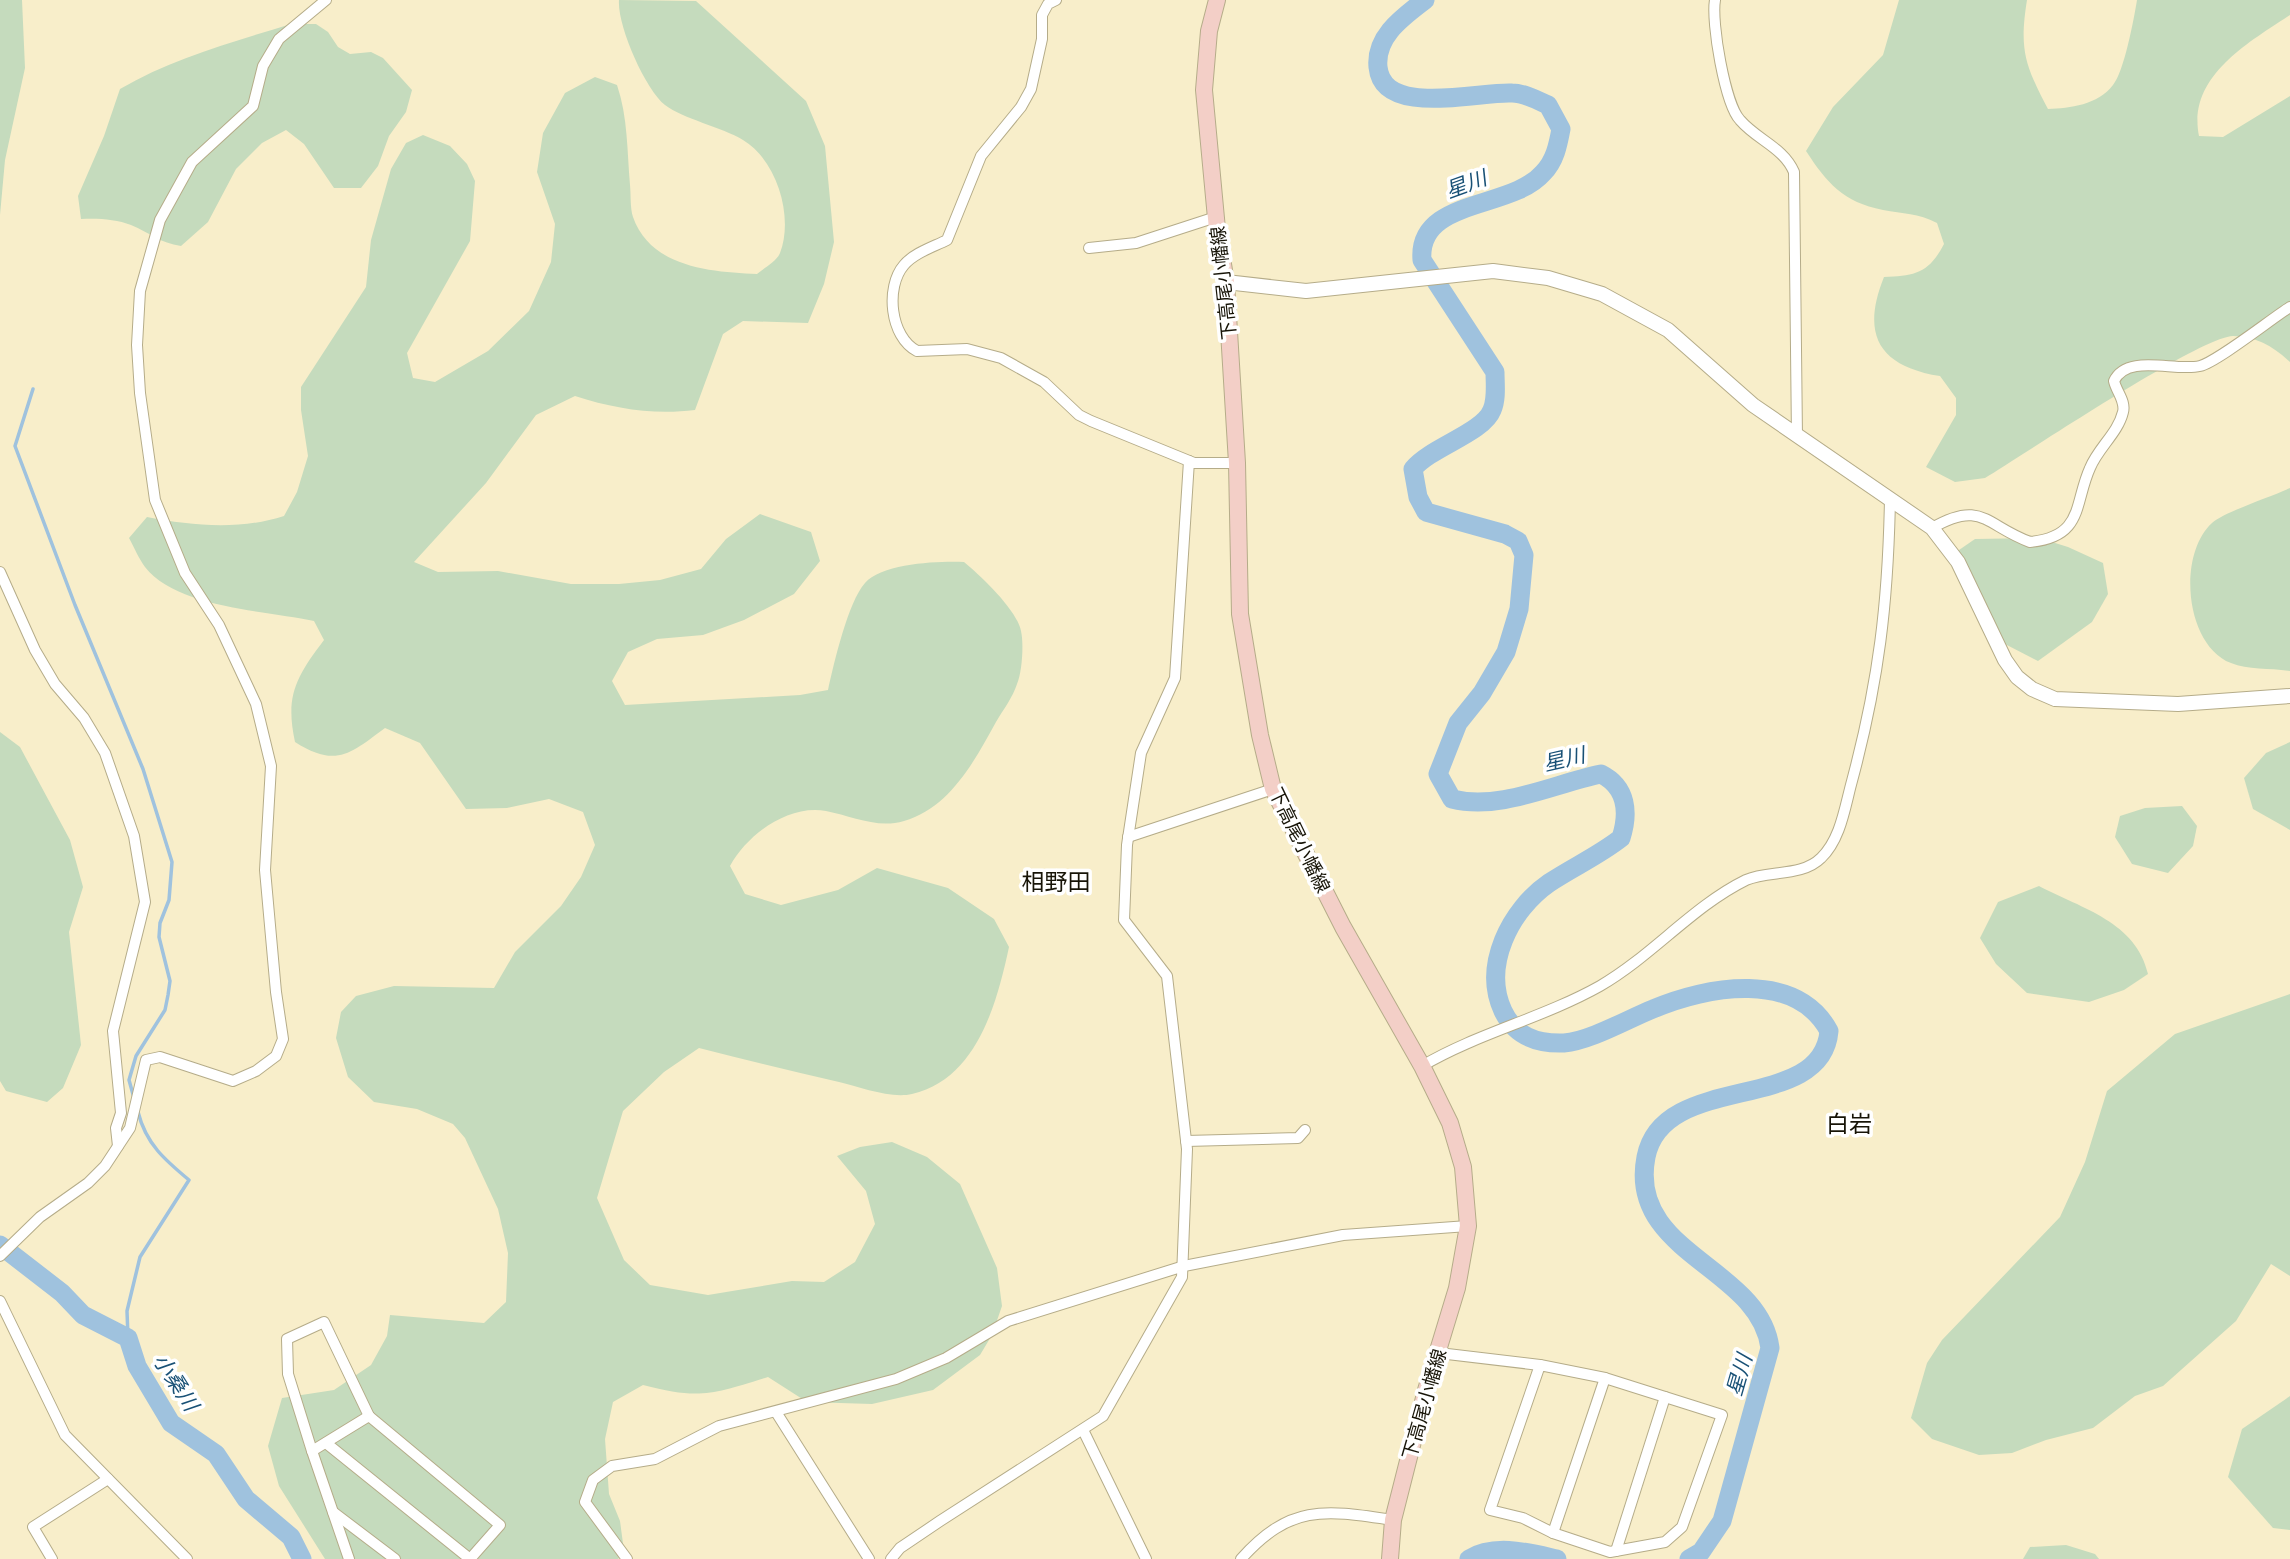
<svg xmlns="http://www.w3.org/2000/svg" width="2290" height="1559" font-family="Merriweather,'Noto Sans JP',serif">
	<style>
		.green { fill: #c5dbbd }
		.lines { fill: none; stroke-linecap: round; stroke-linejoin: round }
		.stream { stroke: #9fc2de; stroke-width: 3.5 }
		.river { stroke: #9fc2de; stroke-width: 19 }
		.minor-casing { stroke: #b5ac89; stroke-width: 12 }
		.tertiary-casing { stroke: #b5ac89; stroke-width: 16 }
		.secondary-casing { stroke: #b5ac89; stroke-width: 18 }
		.minor { stroke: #fff; stroke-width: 10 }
		.tertiary { stroke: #fff; stroke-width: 14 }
		.secondary { stroke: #f3cfc7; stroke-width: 16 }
		.labels { text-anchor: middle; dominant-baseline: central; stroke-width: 7; stroke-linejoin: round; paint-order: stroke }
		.street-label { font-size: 19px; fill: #171407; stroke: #fff }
		.water-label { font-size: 21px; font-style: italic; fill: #195176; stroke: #fff }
		.quarter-label { font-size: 23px; fill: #171407; stroke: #fff }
	</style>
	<rect width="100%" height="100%" fill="#f8eeca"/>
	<g class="green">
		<path d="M0,0H22L25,68L5,160L0,215Z"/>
		<path d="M619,0L696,1L806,101L825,146L834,242L824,284L808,323L743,321L723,334L695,410C654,415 615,409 575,396L536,415L486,483L414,562L438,572L498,571L571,584H619L660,580L701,569L726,539L760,514L811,532L820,561L794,594L744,620L703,635L657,639L628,652L612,681L625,705L800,695L828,690C834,663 848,602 865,583C883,563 939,561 964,562C981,576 1017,610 1021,631C1024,644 1022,673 1017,684C1013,697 1003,710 996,722C975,760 950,808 904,821C877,829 852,816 826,811C788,804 747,835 730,866L745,894L781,905L838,890L877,868L948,888L994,919L1009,947C997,1003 977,1079 912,1094C891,1099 860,1087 839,1082C792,1071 746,1060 699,1048L664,1072L623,1111L597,1198L624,1260L650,1285L708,1295L792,1281L824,1282L855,1262L875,1224L866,1191L837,1156L860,1147L892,1142L927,1157L960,1184L997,1268L1002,1306L992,1335L980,1355L933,1390L872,1404L807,1402L768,1377C713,1394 700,1400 643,1385L613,1402L605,1439L609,1494L620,1521L624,1551L618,1559H325L279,1486L268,1446L282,1398L334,1390L371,1365L387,1336L390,1315L484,1323L506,1302L508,1253L498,1209L465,1138L453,1124L417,1109L374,1102L348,1077L336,1038L341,1012L356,996L394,986L494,988L515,952L561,906L581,877L595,845L583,812L549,799L507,808L466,809L420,743L385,728C350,754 336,768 295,742C285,696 296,677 324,640L314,621C267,611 177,608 145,567C139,559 134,547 129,538L147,517C192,526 241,530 284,516L297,492L308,456L301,410V387L366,287L371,240L391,169L406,143L423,135L450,146L467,164L475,181L470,241L407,353L413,378L435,382L488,351L529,311L551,262L555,224L537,172L543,133L565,93L595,77L617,85C628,117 627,152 630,185C631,195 630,208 633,217C651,268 712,272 757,274C764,268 777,261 780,253C794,217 777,160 743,140C722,127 683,119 665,105C645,89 617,25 619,0Z"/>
		<path d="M1899,0H2027C2019,50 2025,65 2048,109C2070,108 2098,105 2113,85C2124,72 2134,19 2137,0H2290V15C2248,43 2187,77 2199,136L2223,137L2290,96V362C2274,347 2256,336 2233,336C2199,337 2025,454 1985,478L1955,482L1926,467L1956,415V398L1940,376C1878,366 1861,334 1884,277C1915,276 1929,273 1944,244L1937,223C1918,213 1903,214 1883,210C1843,202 1827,183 1806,151L1833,107L1883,55Z"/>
		<path d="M291,24H316L328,32L338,47L350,54L371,52L383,58L412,90L406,112L389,136L378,166L361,188H334L304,144L286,130L262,143L236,169L208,222L181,246C160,243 150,233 131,225C116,219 97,218 81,219L78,196L104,136L120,89C173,58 233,42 291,24Z"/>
		<path d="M2290,488V671C2272,668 2248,670 2231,663C2185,645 2177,555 2212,523C2224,512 2273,496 2290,488Z"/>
		<path d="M2039,538L2068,547L2103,563L2108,594L2092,622L2038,661L2003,643L1955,571L1959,550L1975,539Z"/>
		<path d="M0,732L20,747L70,840L83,887L69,932L81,1045L63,1088L47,1102L6,1091L0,1081Z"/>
		<path d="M2290,742V830L2253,809L2244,778L2266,753Z"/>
		<path d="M2182,806L2197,826L2193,846L2168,873L2132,864L2115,837L2120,816L2145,808Z"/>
		<path d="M2039,886C2083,909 2136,922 2148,974L2124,990L2089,1002L2027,993L1996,964L1980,938L1998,902Z"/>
		<path d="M2290,994V1276L2271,1264L2236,1321L2163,1386L2135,1396L2093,1428L2046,1440L2012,1453L1979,1455L1932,1439L1911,1418L1927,1363L1942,1340L2060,1217L2085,1162L2107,1091L2175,1034Z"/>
		<path d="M2290,1396V1530L2273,1528L2228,1477L2242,1429Z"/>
		<path d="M2066,1545L2095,1554L2099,1559H2023L2030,1547Z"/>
	</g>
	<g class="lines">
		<g class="stream">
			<path d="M33,389L15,446L75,605L143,769L172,862L169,900L160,923L159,937L170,981L168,995L165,1010L136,1056L129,1080L134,1098"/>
			<path d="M128,1338L127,1311L140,1257L189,1180C165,1160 146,1144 138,1112"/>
		</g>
		<g class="river">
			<path d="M1425,0C1403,17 1375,36 1378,67C1383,118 1479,91 1512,93C1524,93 1537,100 1548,105L1561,129C1558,145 1555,161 1543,173C1511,210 1417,198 1422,260L1495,372C1495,384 1497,399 1492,410C1483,433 1431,447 1413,469L1418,497L1426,512L1505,534L1518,541L1524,555L1519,609L1506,652L1482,693L1458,723L1438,774L1452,799C1500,811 1553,784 1601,774C1627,787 1629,813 1621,838C1598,856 1573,867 1549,883C1510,910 1482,966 1503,1011C1515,1036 1536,1044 1564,1043C1590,1041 1628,1019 1653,1009C1707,986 1796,970 1829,1031C1822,1115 1663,1070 1646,1157C1627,1254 1760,1267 1770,1348L1722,1521L1701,1552L1689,1559"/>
			<path d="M0,1245L62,1293L83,1315L128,1338L137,1366L171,1423L216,1454L246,1499L291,1537L302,1559"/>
			<path d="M1469,1559C1495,1543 1530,1553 1557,1559"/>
		</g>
		<defs>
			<g id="minor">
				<path d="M1056,0L1048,4L1042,15V39L1031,89L1021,107L981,156L947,240C933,247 914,253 904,265C885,287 890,337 917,351L967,349L1001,358L1044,382L1079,415L1091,421L1194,463H1237"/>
				<path d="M1715,0C1711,22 1725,104 1740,120C1757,140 1783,147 1794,172L1797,437"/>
				<path d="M1089,248L1136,243L1216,217"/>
				<path d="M1932,528C1982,499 1986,526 2030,542C2084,537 2074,503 2090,468C2098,448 2118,433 2123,412C2126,401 2116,391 2114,381C2127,353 2175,372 2200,366C2217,362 2271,319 2290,307"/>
				<path d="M0,572L35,650L55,684L84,718L105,753L134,836L145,902L113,1031L121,1113L116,1128L118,1146"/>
				<path d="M1128,837L1273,789"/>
				<path d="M1422,1066C1478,1033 1543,1018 1600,986C1652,956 1693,906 1746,880C1768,870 1802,877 1821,858C1841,839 1845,806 1852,781C1879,680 1888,603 1890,499"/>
				<path d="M1186,1141L1298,1138L1305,1130"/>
				<path d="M0,1256L40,1217L88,1183L105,1166L130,1128L146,1060L160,1057L233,1081L256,1071L276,1056L283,1039L276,992L265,870L271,766L256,704L219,625L185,573L155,500L140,393L137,345L140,291L160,220L192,162L253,106L263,66L279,39L326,0"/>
				<path d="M0,1301L65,1435L187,1559"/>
				<path d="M1439,1353L1540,1365"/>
				<path d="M1540,1365L1605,1378L1722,1415L1682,1527L1665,1542L1610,1552L1553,1533L1523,1518L1490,1510Z"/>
				<path d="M776,1412L869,1559"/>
				<path d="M1083,1430L1146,1559"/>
				<path d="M326,1443L470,1559"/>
				<path d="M312,1451L288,1374L287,1339L324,1322L369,1416"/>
				<path d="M333,1512L395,1559"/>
				<path d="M1553,1533L1605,1378"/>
				<path d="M1616,1551L1665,1397"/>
				<path d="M52,1559L33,1527L108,1479"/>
				<path d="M349,1559L312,1451L369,1416L500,1525L470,1559"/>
				<path d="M627,1559L585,1502L593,1480L612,1466L655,1459L719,1426L896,1379L946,1358L1008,1321L1184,1266L1343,1235L1468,1226"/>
				<path d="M891,1559L900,1548L940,1521L1103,1416L1182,1277L1187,1149L1167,976L1124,920L1127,845L1141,753L1175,678L1189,461"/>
				<path d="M1241,1559C1291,1503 1326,1510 1393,1520"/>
			</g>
			<path id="tertiary" d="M1226,282L1306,291L1493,271L1548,278L1602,294L1668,330L1753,405L1932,528L1958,562L2005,660L2017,677L2032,689L2055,699L2178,704L2290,696"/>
			<path id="secondary" d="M1217,0L1209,31L1204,90L1217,229L1226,282L1237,463L1240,614L1260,735L1273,789L1343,927L1422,1066L1450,1123L1463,1167L1468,1226L1457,1288L1426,1390L1393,1520L1390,1559"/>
		</defs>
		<use href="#minor" class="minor-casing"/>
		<use href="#tertiary" class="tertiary-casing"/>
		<use href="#secondary" class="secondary-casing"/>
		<use href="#minor" class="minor"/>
		<use href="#tertiary" class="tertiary"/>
		<use href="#secondary" class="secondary"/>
	</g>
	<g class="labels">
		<g class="street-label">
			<text transform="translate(1223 283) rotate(-96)">下高尾小幡線</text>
			<text transform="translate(1300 840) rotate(64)">下高尾小幡線</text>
			<text transform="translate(1424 1404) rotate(-74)">下高尾小幡線</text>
		</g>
		<g class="water-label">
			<text transform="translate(1466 184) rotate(-20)">星川</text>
			<text transform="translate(1564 759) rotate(-13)">星川</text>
			<text transform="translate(1739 1375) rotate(-74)">星川</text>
			<text transform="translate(176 1382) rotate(57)">小桑川</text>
		</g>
		<g class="quarter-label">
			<text x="1056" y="881">相野田</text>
			<text x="1849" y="1123">白岩</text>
		</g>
	</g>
</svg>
